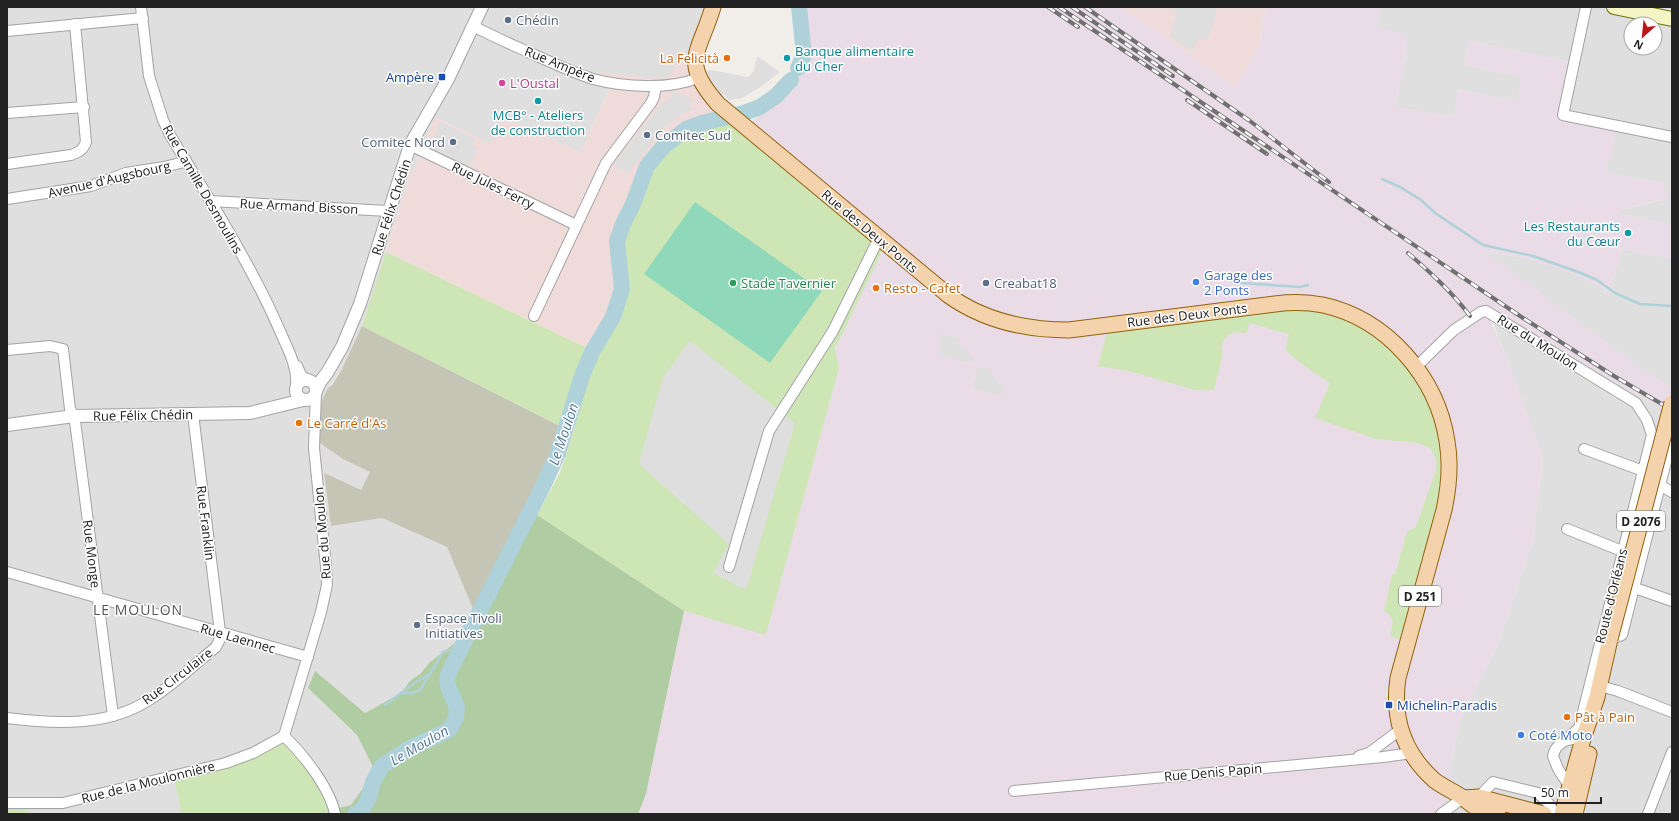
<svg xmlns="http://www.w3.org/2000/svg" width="1679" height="821" font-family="'Open Sans',sans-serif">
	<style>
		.residential { fill: #e0dfdf; fill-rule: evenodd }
		.commercial { fill: #f0dbdb }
		.industrial { fill: #e9dce7 }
		.construction { fill: #c5c5b5 }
		.grass { fill: #cee6b5 }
		.forest { fill: #b0cca2 }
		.pitch { fill: #90d8ba }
		.parking { fill: #dedede }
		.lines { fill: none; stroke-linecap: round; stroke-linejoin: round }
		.stream { stroke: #aed1da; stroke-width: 2.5 }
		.river { stroke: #aed1da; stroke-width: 16 }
		.minor-casing { stroke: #a3a3a3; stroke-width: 12 }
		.tertiary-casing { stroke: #a3a3a3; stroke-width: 14 }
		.secondary-casing { stroke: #6a7210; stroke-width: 16 }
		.primary-casing { stroke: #91620e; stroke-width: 17 }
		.minor { stroke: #fff; stroke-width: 10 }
		.tertiary { stroke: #fff; stroke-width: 12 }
		.secondary { stroke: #f4f5c4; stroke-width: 14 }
		.primary { stroke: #f4d3ac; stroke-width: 15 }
		.rail-casing { stroke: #707070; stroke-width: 4 }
		.rail { stroke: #fff; stroke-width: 2.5; stroke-dasharray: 8; stroke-linecap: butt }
		.primary-bridge-casing { stroke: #91620e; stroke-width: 17; stroke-linecap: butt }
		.primary-bridge { stroke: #f4d3ac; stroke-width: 15 }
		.service-dot { fill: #5c6f8a; stroke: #fff; stroke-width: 1.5 }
		.food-dot { fill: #e8710a; stroke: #fff; stroke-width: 1.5 }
		.culture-dot { fill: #0f9aa8; stroke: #fff; stroke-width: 1.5 }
		.transit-dot { fill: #1a4fb4; stroke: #fff; stroke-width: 1.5 }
		.hotel-dot { fill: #d1479c; stroke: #fff; stroke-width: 1.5 }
		.shop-dot { fill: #3f7fe0; stroke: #fff; stroke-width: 1.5 }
		.leisure-dot { fill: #2e9e5b; stroke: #fff; stroke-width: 1.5 }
		.labels { text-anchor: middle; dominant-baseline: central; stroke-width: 3; stroke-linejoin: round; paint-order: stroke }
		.shield { fill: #fff; stroke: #646464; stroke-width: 1 }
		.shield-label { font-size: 12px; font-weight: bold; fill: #222 }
		.service-label { font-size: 13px; fill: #4e5e75; stroke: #fff; text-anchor: start }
		.culture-label { font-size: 13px; fill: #0d838f; stroke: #fff; text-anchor: start }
		.food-label { font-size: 13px; fill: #c56008; stroke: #fff; text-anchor: start }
		.street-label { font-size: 13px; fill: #222; stroke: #fff }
		.transit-label { font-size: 13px; fill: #164399; stroke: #fff; text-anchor: end }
		.hotel-label { font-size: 13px; fill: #b23c85; stroke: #fff; text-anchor: start }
		.shop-label { font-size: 13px; fill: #366cbe; stroke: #fff; text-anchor: start }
		.leisure-label { font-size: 13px; fill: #27864d; stroke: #fff; text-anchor: start }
		.water-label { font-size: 14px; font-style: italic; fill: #4f779b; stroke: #fff }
		.neighbourhood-label { font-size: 14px; letter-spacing: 1px; fill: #555; stroke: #fff }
	</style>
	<rect width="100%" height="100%" fill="#f1eeea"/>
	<g class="residential">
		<path d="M7,7H705L689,57L609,89L581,153L502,116L490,144L436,118L432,124L413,172L410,174L373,294L362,326L342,369L328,388L343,459L370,472L361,490L324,474L331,526L382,518L447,547L473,609L455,644L430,662L420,674L410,681L401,693L365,713L315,672L308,688L357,735L373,767L365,785L351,805L334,809L272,742L174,776L181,814H28L27,803H7Z"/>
		<path d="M1378,7H1672V225L1620,214L1621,210L1662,200L1663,183L1605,172L1608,159H1610L1617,125L1563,113L1574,63L1469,41L1464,65L1522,77L1517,101L1459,90L1453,117L1395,107L1403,67L1407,55L1377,26L1381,8ZM1631,24H1655V48H1631Z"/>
		<path d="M1622,249L1672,259V388L1628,361L1629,359L1482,251L1524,258L1553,266L1586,279L1610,292Z"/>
		<path d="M1486,305L1672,415V455L1665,484L1672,488V814H1436L1442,807L1461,716L1499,642L1533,540L1543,459L1504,351Z"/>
	</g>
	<g class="commercial">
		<path d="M1120,7H1266L1260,43L1251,62L1234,87L1163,35Z"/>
		<path d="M617,27L689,57L693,82L700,95L714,108L727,117L702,123L647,166L633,204L623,224L618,254L622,272V289L611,313L589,349L386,252L410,174L413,172L432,124L435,118L490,143L502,116L581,153L609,89L597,72Z"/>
	</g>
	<path class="industrial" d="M807,7H1120L1163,35L1234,86L1251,62L1260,43L1266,7H1378L1381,8L1377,26L1405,35L1407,55L1403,67L1395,107L1453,117L1459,90L1517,101L1521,77L1464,65L1469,41L1574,63L1563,113L1618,125L1610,159H1608L1606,172L1663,183L1668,198L1621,210L1620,214L1672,225V259L1622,249L1610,292L1586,279L1553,266L1524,258L1483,251L1629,359V361L1672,388V415L1483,304L1504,351L1543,458L1533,540L1499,642L1461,716L1442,807L1436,814H638L646,794L684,611L766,634L839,368L835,347L840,339L879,258L888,235L749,124L792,88L808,57Z"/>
	<path class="construction" d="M362,326L562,427L532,491L473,609L447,547L382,518L331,526L324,473L361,490L370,472L343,459L320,443L319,407L328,388L332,385L342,369Z"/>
	<g class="grass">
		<path d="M727,117L888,234L879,258L840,339L835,347L839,368L766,635L684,611L537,515L560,473L573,433L585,387L598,356L621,314L622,272L617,241L623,224L633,204L647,166L663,147L686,129L702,123Z"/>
		<path d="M386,252L589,349L577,375L562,427L362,326Z"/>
		<path d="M1308,309C1321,312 1336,315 1349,320C1366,328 1380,339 1393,352C1438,396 1447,444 1437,505L1402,640L1390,636L1393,622L1389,614L1384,611L1392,574L1395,575L1407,532L1416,527L1436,470V459L1431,449L1419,443L1376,439L1315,418L1330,383L1311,371L1285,350L1289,334L1250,323L1246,333C1231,331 1227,333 1221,347L1223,353L1214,390H1195L1129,371L1098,366L1107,332L1244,314Z"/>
		<path d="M284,736L294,745L335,814H181L174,776L226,763Z"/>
		<path d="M7,803H27L28,814H7Z"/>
	</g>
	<path class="forest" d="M537,515L684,611L646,794L638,814H335L334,809L351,805L365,785L373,767L357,735L308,688L315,671L365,713L401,693L410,681L420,674L430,662L455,643L473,609L526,536Z"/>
	<path class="pitch" d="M695,202L822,291L770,363L644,274Z"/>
	<g class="parking">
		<path d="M495,7H507L528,17L518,38L488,24Z"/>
		<path d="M1173,7H1218L1207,41L1199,38L1192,52L1170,36L1177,13L1172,11Z"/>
		<path d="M617,27L685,55L666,79L597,72Z"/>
		<path d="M757,56L780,72L759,88L742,98L728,100L724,94L718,97L703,72L711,70L748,77L754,71Z"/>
		<path d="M674,91L693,100L689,106L694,109L683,113L663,129L628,173L613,166L662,103L671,98Z"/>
		<path d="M441,122L475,139L472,145L478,148L469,167L429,148Z"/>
		<path d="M182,175L237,265L232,269L241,289L247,285L279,355L259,365L236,317L243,314L236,300L231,302L211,265L203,254L208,249L202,239L197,242L163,188Z"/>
		<path d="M128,193L132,217L78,225L74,201Z"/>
		<path d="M45,309L50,351L45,352V357L7,362V314Z"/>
		<path d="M941,334L960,339L958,345L974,358L972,363L942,356L938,349Z"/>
		<path d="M690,341L795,423L746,590L713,573L729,544L639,464L663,377Z"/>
		<path d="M978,366L988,369L1004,389L1002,396L973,388Z"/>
		<path d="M356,565L364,599L378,603L395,593L398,605L396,617L392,629L381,643L386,648L367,666L331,624L340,595L339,572Z"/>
		<path d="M1541,739L1550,741L1545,763L1535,760Z"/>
		<path d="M1483,776L1541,791L1544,793L1535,804L1474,788Z"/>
	</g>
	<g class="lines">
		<g class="stream">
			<path d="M1382,179L1400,187L1421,200L1435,213L1483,245L1533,256L1581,273L1597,280L1615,293L1640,304L1672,306"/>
			<path d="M1229,280L1241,283L1300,287L1308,285"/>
			<path d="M401,693H413L420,690L443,652L450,650L460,649"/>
			<path d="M385,705C399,695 412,683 428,675"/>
		</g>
		<g class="river">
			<path d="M798,68L804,55L799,7"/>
			<path d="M355,814L361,811L368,800L373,782L382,766L408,749L449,730L456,718L457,707L448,686L447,679L450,670L544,484L558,453L582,376L592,352L613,317L622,289L617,241L623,224L633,204L647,166L663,147L686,129L702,123L744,113L760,107L776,96L791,80"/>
		</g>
		<defs>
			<g id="minor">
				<path d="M141,7L149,76L163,120L170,135C209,199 250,262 280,331C287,348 298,366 296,386"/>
				<path d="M1586,7L1563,115L1672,137"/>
				<path d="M473,26C494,37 515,46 537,56C555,64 574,73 593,79C623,87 669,90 698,78"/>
				<path d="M7,31L143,18"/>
				<path d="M7,113L84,107"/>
				<path d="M410,145L576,225"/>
				<path d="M7,164L71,155C79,152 83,150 86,142L75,24"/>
				<path d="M7,199L91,186L126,173L164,167L180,163L186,160"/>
				<path d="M210,201L388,211"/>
				<path d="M534,316L606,163L651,103L654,97L656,86"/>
				<path d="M7,350L50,346L63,349L70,409L74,416L75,421L113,716"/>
				<path d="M297,366L301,375L307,380"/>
				<path d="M1416,367L1454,330L1481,312L1486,311L1636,403L1647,420L1652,435"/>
				<path d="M1584,449L1643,471"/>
				<path d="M1661,486L1672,492"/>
				<path d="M1567,529L1622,551"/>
				<path d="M729,567L769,431L833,331L879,238"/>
				<path d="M7,572L308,657"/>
				<path d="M1635,588L1672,601"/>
				<path d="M1610,639L1622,635L1670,446L1657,438"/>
				<path d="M1600,686L1618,691L1672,712"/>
				<path d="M7,718C55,724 107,727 149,700C173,685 194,665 216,647L220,639V632L193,414"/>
				<path d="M284,736L321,612L327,585L326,567L314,448L316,393"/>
				<path d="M284,736C303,754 330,788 335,814"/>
				<path d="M1567,739L1579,728L1652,435"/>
				<path d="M1359,756L1369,753L1400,730"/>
				<path d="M1570,787L1558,769L1553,756C1555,746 1563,740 1573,739"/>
				<path d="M1014,791L1383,757L1412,753"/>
				<path d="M1479,797L1493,782L1538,793L1549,804L1555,814"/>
				<path d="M7,803H63L99,794L226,763L253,753L284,736"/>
				<path d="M1441,814L1463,798"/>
				<path d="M1648,814L1672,752"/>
			</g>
			<g id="tertiary">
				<circle cx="306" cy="390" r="10"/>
				<path d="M316,391L320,382L327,373L342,347L360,304L410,145L448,79L482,7"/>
				<path d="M7,425L74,416L250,413L303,400"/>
			</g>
			<path id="secondary" d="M1614,7L1672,19"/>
			<g id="primary">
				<path d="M713,7C699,54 680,61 718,104L948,295C984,321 1026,330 1069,330L1275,304C1291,302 1307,302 1323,305C1387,319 1437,377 1447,441C1451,464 1449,487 1444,510L1398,678C1392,718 1403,752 1434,780C1443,787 1453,791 1462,797C1467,801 1472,806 1477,808C1483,811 1491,812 1498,814"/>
				<path d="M1463,798L1479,797L1544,814"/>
				<path d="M1562,814L1583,739L1597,697L1610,639"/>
				<path d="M1575,814L1589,754"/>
			</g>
		</defs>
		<use href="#minor" class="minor-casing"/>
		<use href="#tertiary" class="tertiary-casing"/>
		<use href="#secondary" class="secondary-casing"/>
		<use href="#primary" class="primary-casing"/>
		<use href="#minor" class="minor"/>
		<use href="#tertiary" class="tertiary"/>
		<use href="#secondary" class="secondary"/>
		<use href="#primary" class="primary"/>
		<defs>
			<g id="rail">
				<path d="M1048,7L1078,27"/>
				<path d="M1059,7L1523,318L1614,376L1672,410"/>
				<path d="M1072,7L1173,76"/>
				<path d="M1085,7L1250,121L1329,182"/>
				<path d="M1187,100L1267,154"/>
				<path d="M1408,253C1431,273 1452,292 1470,316"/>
			</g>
		</defs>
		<use href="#rail" class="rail-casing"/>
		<use href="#rail" class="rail"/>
		<defs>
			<path id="primary-bridge" d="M1610,639L1672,403"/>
		</defs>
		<use href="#primary-bridge" class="primary-bridge-casing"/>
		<use href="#primary-bridge" class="primary-bridge"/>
	</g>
	<g class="service-dot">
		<circle cx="508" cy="20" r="4"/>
		<circle cx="647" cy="135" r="4"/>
		<circle cx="453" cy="142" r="4"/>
		<circle cx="986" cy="283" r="4"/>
		<circle cx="417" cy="625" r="4"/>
	</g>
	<g class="food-dot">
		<circle cx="727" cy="58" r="4"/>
		<circle cx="876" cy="288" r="4"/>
		<circle cx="299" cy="423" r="4"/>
		<circle cx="1567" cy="717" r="4"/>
	</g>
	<g class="culture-dot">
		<circle cx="787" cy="58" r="4"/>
		<circle cx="538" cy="101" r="4"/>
		<circle cx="1628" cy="233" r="4"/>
	</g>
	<g class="transit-dot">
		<rect x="438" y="73" width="8" height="8" rx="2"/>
		<rect x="1385" y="701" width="8" height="8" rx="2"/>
	</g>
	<circle class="hotel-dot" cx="502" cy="83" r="4"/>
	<g class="shop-dot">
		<circle cx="1196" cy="282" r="4"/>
		<circle cx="1521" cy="735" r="4"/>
	</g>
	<circle class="leisure-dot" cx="733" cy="283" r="4"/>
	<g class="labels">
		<g class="shield">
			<rect x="1617" y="511" width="48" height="20" rx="3"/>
			<rect x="1399" y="586" width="42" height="20" rx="3"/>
		</g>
		<g class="shield-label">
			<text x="1641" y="521">D 2076</text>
			<text x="1420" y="596">D 251</text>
		</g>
		<g class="service-label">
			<text x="516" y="20">Chédin</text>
			<text x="655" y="135">Comitec Sud</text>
			<text x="445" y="142" text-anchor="end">Comitec Nord</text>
			<text x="994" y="283">Creabat18</text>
			<text x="425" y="618">Espace Tivoli<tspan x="425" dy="15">Initiatives</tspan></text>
		</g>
		<g class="culture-label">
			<text x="795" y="51">Banque alimentaire<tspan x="795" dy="15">du Cher</tspan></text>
			<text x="538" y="115" text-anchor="middle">MCB° - Ateliers<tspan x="538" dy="15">de construction</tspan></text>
			<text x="1620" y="226" text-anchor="end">Les Restaurants<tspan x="1620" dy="15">du Cœur</tspan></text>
		</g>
		<g class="food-label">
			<text x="719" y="58" text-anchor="end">La Felicità</text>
			<text x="884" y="288">Resto - Cafet</text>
			<text x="307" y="423">Le Carré d'As</text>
			<text x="1575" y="717">Pât à Pain</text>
		</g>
		<g class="street-label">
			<text transform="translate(560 64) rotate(22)">Rue Ampère</text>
			<text transform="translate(109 179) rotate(-13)">Avenue d'Augsbourg</text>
			<text transform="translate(493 185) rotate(26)">Rue Jules Ferry</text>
			<text transform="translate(203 189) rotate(60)">Rue Camille Desmoulins</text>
			<text transform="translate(299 206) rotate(3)">Rue Armand Bisson</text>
			<text transform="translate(391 207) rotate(-72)">Rue Félix Chédin</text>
			<text transform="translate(870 231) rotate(40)">Rue des Deux Ponts</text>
			<text transform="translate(1187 315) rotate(-7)">Rue des Deux Ponts</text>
			<text transform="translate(1538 342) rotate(32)">Rue du Moulon</text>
			<text transform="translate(143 415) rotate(-1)">Rue Félix Chédin</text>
			<text transform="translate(206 523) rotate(83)">Rue Franklin</text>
			<text transform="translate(322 533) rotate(-95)">Rue du Moulon</text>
			<text transform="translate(92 554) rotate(83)">Rue Monge</text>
			<text transform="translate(1611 596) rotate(-76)">Route d'Orléans</text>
			<text transform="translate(238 638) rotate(16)">Rue Laennec</text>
			<text transform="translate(177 676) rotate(-37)">Rue Circulaire</text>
			<text transform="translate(1213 772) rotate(-5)">Rue Denis Papin</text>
			<text transform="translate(148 782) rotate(-14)">Rue de la Moulonnière</text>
		</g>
		<g class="transit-label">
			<text x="434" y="77">Ampère</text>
			<text x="1397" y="705" text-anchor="start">Michelin-Paradis</text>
		</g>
		<g class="hotel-label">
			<text x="510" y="83">L'Oustal</text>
		</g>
		<g class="shop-label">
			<text x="1204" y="275">Garage des<tspan x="1204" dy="15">2 Ponts</tspan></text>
			<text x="1529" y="735">Coté Moto</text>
		</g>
		<g class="leisure-label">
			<text x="741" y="283">Stade Tavernier</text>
		</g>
		<g class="water-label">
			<text transform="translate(563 434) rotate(-71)">Le Moulon</text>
			<text transform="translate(419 745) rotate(-30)">Le Moulon</text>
		</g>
		<g class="neighbourhood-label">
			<text x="138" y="609">LE MOULON</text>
		</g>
	</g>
	<rect width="1679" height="821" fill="none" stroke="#222222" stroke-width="16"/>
	<g transform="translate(1643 36) rotate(207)"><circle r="19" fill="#ffffff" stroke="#a7a7a7"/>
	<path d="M0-3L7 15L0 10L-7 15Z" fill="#c01318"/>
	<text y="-6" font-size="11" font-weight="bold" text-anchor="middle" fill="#222222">N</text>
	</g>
	<path d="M1535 797v6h66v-6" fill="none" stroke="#222222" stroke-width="2"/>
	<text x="1541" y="797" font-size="12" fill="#222222" stroke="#ffffff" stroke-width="3" paint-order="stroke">50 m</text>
</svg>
